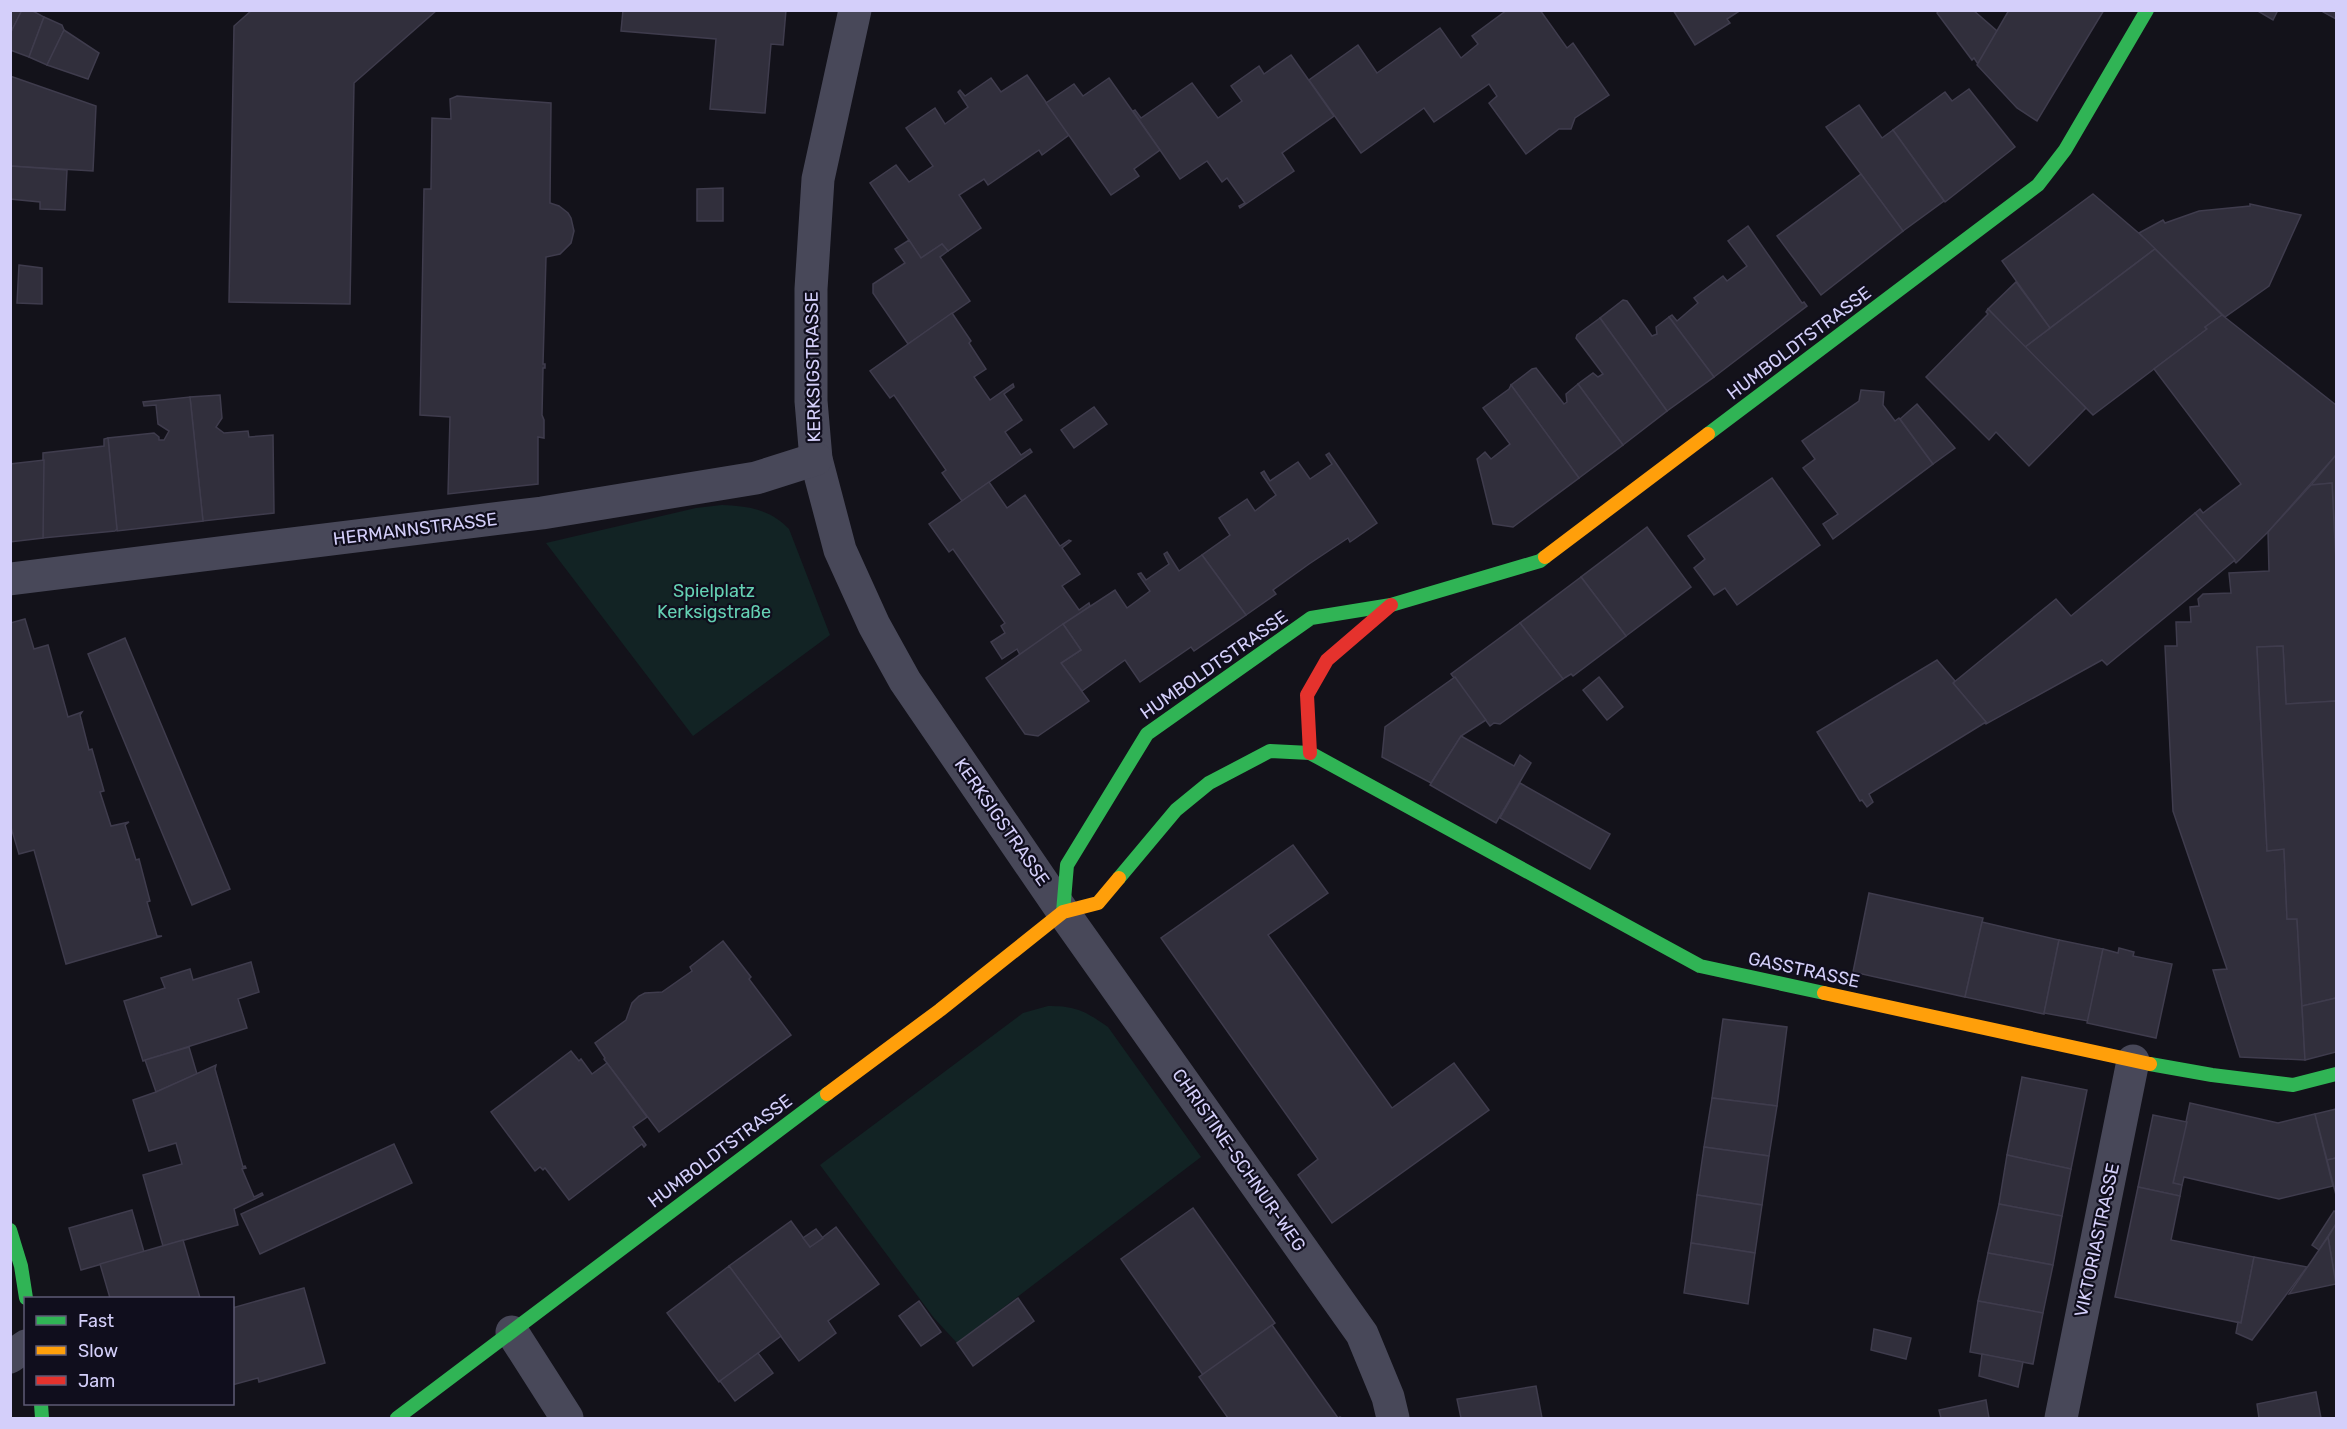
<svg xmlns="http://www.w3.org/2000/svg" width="2347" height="1429" font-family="Rubik,sans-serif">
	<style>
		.green { fill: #122324 }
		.building { fill: #312f3c; stroke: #3f3c4d; stroke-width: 1.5 }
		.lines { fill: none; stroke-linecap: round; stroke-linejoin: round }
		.street { stroke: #484859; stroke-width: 33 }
		.fast { stroke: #30b455; stroke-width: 14 }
		.slow { stroke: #ff9f0a; stroke-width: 14 }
		.jam { stroke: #e5322d; stroke-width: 14 }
		.labels { text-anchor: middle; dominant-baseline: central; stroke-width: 4.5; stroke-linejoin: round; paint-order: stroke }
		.street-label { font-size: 18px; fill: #d4cffa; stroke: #100e1d }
		.park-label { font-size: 18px; fill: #65d1b4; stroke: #100e1d }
	</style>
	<rect width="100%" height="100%" fill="#13121a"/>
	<g class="green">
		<path d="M722,505C748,506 770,509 789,529L830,635L693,736L546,543L696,508Z"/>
		<path d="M1048,1006C1076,1006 1085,1011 1108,1027L1201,1157L957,1343L934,1318L820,1165L1023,1013Z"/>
	</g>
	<g class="building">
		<path d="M10,10H22L10,34Z"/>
		<path d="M22,10H31L44,17L29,57L10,50V34Z"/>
		<path d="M252,10H437L354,83L350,304L229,302L234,26Z"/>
		<path d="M623,10H786L783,45L771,44L765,113L710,109L716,39L621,31Z"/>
		<path d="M1507,10H1540L1567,48L1573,43L1609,95L1575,118L1571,129H1559L1526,154L1489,103L1497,96L1489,84L1434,122L1424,108L1361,153L1309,80L1358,45L1377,73L1440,28L1461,58L1478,44L1472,36Z"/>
		<path d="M1673,10H1741L1727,19L1730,23L1695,45Z"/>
		<path d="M1939,10H1973L1997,31L1978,64L1974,58L1972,60L1937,13Z"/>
		<path d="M2009,10H2104L2037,121L2017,108L1977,65Z"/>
		<path d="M2256,10H2278L2273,20Z"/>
		<path d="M2321,10H2336V19L2323,12Z"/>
		<path d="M44,17L62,25L64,30L47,65L29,57Z"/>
		<path d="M64,30L99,53L88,79L47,65Z"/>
		<path d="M1291,55L1334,116L1282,153L1294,171L1240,208L1239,206L1245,203L1227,178L1222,182L1207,161L1180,179L1133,111L1135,110L1141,118L1192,83L1218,118L1242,101L1231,86L1259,66L1264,74Z"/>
		<path d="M1027,75L1069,135L1042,155L1039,150L988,185L984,179L959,195L981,228L948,251L942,244L921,258L870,183L896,165L909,182L933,166L906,128L935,108L945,124L968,107L958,92L960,90L965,96L991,78L1001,92Z"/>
		<path d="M10,76L96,106L93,171L10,166Z"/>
		<path d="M1109,78L1160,150L1134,169L1139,176L1111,195L1046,103L1074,84L1083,96Z"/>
		<path d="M1969,89L2015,147L1945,202L1893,130L1945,92L1952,101Z"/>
		<path d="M457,96L551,103L550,203L559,206L568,213L571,218L574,231L571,243L560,254L546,257L543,364H545V368H543L542,415L544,420V438L538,437V484L448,494L450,417L420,415L424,189H431L432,118L451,119L450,99Z"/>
		<path d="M1859,105L1882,138L1893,130L1944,201L1903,231L1826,127Z"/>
		<path d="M10,166L67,170L65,210L40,209V202L10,199Z"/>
		<path d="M1861,174L1903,231L1821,295L1777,236Z"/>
		<path d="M723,188V221H697V189Z"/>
		<path d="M2093,194L2156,248L2050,328L2002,261Z"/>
		<path d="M2250,204L2301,215L2269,286L2225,317L2139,233L2163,220L2165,223L2199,211L2250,206Z"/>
		<path d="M1748,226L1802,303L1804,302L1807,306L1714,377L1669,317L1672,315L1677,321L1698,303L1694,298L1723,276L1727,281L1747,266L1728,241Z"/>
		<path d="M909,240L921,258L942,244L948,251L940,257L970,301L908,344L873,293V284L905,263L895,249Z"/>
		<path d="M2155,249L2222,315L2205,327L2207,329L2093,415L2025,347Z"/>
		<path d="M19,265L42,268V304L17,303Z"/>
		<path d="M2016,282L2050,328L2025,347L1988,309Z"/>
		<path d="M1623,300L1627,301L1652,336L1657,334L1656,327L1669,317L1714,377L1667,411L1600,318Z"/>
		<path d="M1988,309L2086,408L2029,466L1996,432L1989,440L1926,377L1988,314L1986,312Z"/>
		<path d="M952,313L971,341L969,343L986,369L974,377L990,400L1013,384L1014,387L1004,394L1022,420L1005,432L1021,455L1030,449L1032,452L962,501L942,473L946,470L894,395L890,398L870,371Z"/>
		<path d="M2222,315L2336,405V455L2268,532L2236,563L2195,513L2200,509L2203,513L2241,484L2154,369L2207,329L2205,327Z"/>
		<path d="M1600,318L1667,411L1623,445L1578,384L1593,373L1598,377L1603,374L1576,338L1577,335Z"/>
		<path d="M1536,368L1564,404L1567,402L1566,394L1578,384L1623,445L1579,478L1511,385L1532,369Z"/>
		<path d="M1511,385L1579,478L1513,527L1493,524L1477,459L1485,452L1491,459L1510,444L1483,408L1509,389Z"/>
		<path d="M1861,390L1884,392L1883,405L1895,421L1899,418L1933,464L1833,539L1823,524L1838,514L1803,468L1815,459L1802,441L1859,401Z"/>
		<path d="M220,395L222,418L216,427L224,433L248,431L249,437L273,435L274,513L203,521L190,397Z"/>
		<path d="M190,397L203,521L117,531L108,438L154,433L159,437V440H164L169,431L158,424L156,405L144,406L143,402Z"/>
		<path d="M1917,404L1955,448L1933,464L1900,419Z"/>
		<path d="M1094,407L1107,424L1074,448L1061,430Z"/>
		<path d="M108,438L117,529L115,531L43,538V453L104,446V439Z"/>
		<path d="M1329,453L1377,523L1350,542L1348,538L1309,564L1273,590L1276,594L1246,615L1202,555L1230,535L1219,518L1247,499L1255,511L1276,495L1261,473L1264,471L1270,481L1298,462L1310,479L1332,464L1326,455Z"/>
		<path d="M2336,455V562L2332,483L2311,485Z"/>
		<path d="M44,460L43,538L10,542V464Z"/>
		<path d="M1772,478L1820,545L1737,605L1725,588L1714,595L1694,568L1705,559L1688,536Z"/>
		<path d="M989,482L1007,508L1025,495L1060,546L1069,540L1071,541L1062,548L1080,574L1062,586L1079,610L1089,603L1090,606L1020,655L1017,649L1002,659L991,642L1005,633L1001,626L1005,623L953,549L949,552L929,524Z"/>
		<path d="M2332,483L2336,562V701L2286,704L2283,646L2257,647L2267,851L2284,849L2287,919H2297L2305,1060L2240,1057L2213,970L2227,969L2173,811L2165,646H2177L2176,622H2191L2190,607L2199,606L2198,599L2203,594L2231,593L2229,573L2269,571L2268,532L2311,485Z"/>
		<path d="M2195,513L2235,560L2107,665L2102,660L1986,724L1984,723L1986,722L1953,683L2056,599L2071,616Z"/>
		<path d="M1647,527L1691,587L1626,636L1581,577Z"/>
		<path d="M1167,552L1179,571L1202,555L1246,615L1194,651L1191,647L1140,682L1125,660L1082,691L1061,663L1081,650L1063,624L1115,590L1127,608L1150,591L1138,574L1141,573L1146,580L1169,564L1164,554Z"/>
		<path d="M1581,577L1626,636L1573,676L1571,674L1563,679L1520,623Z"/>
		<path d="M25,619L34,649L48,645L68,717L82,712L80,715L89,750L92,749L104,791L100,792L111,826L129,822L125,825L136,860L139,859L150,901L147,902L157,936H162L66,964L34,850L19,854L10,824V623Z"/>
		<path d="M1520,623L1563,679L1500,724L1494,723L1490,726L1451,674Z"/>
		<path d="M1063,624L1081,650L1061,663L1089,701L1038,736L1025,734L986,678Z"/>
		<path d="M125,638L230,889L192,905L88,654Z"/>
		<path d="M2283,646L2286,704L2336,701V998L2302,1006L2297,919H2287L2284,849L2267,851L2257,647Z"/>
		<path d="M1937,660L1955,681L1953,683L1986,722L1869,794L1873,802L1867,807L1862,800L1860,801L1817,732Z"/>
		<path d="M1455,677L1486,720L1461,736L1431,783L1382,757L1385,727Z"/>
		<path d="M1599,677L1623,707L1607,720L1583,690Z"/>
		<path d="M1461,736L1514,766L1520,755L1531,763L1496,823L1430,785Z"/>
		<path d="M1520,783L1610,834L1590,869L1500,818Z"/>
		<path d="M1293,845L1328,893L1268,935L1392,1108L1454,1063L1489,1110L1332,1223L1298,1175L1318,1159L1161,938Z"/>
		<path d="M1869,893L1983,918L1965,997L1853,972Z"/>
		<path d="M1982,922L2059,940L2044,1014L1965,997Z"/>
		<path d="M2059,940L2103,949L2088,1021L2044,1013Z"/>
		<path d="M723,941L751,977L749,979L791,1035L659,1132L604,1059L605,1058L595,1043L626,1020L632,1003L639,996L645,993L662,992L692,971L690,967Z"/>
		<path d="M2119,948L2134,952L2133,956L2172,964L2156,1038L2087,1023L2103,949L2118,953Z"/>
		<path d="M251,962L259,992L238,999L247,1028L143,1061L124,1001L165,988L161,978L190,969L193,980Z"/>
		<path d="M2336,998V1052L2305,1060L2302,1006Z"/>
		<path d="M1723,1019L1787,1027L1777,1106L1712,1098Z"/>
		<path d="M189,1047L197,1074L156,1092L145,1060Z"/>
		<path d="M571,1051L579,1061L581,1059L592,1074L607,1063L647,1117L633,1127L646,1145L644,1147L642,1144L569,1200L545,1168L543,1170L540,1167L535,1171L491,1112Z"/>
		<path d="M216,1065L215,1069L243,1167L245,1166L246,1168L242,1169L254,1197L262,1193L263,1195L234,1209L238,1225L163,1246L143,1175L182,1164L176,1143L149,1151L133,1100L156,1092Z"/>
		<path d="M2022,1077L2087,1090L2071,1169L2007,1155Z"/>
		<path d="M1712,1098L1777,1106L1769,1156L1704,1147Z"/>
		<path d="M2190,1103L2278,1123L2315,1114L2333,1186L2279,1199L2184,1177L2182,1185L2173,1183Z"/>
		<path d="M2336,1109V1158L2327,1160L2315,1114Z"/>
		<path d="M2153,1115L2187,1122L2173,1183L2182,1185L2180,1196L2138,1187Z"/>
		<path d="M394,1144L412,1183L260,1254L241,1214Z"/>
		<path d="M1704,1147L1769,1156L1762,1205L1697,1195Z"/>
		<path d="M2007,1155L2071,1169L2062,1216L1999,1204Z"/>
		<path d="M2336,1158V1195L2327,1160Z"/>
		<path d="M2138,1187L2180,1196L2171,1240L2254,1257L2241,1323L2115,1297Z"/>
		<path d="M1697,1195L1762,1205L1755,1253L1691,1243Z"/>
		<path d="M1999,1204L2062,1216L2053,1265L1988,1253Z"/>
		<path d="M1193,1208L1275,1323L1203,1375L1121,1259Z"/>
		<path d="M132,1210L144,1252L81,1270L69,1228Z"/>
		<path d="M2334,1211L2336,1212V1224L2319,1250L2312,1245Z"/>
		<path d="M791,1221L810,1247L836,1227L879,1284L828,1321L836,1333L799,1361L729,1266Z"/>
		<path d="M2336,1224V1284L2328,1237Z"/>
		<path d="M816,1229L823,1238L810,1247L803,1238Z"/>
		<path d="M2328,1237L2336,1284L2289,1294L2319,1250Z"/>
		<path d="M183,1240L200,1298H110L100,1264Z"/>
		<path d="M1691,1243L1755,1253L1748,1304L1684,1293Z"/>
		<path d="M1988,1253L2053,1265L2043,1313L1978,1301Z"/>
		<path d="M2254,1257L2307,1267L2252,1340L2236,1333L2238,1322L2241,1323Z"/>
		<path d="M729,1266L781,1336L719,1382L667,1313Z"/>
		<path d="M304,1288L325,1363L259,1382L258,1378L232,1385V1308Z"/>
		<path d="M1018,1298L1034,1321L973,1366L957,1343Z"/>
		<path d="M919,1301L941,1332L921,1346L899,1316Z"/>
		<path d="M1978,1301L2043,1313L2033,1364L1970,1352Z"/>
		<path d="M1272,1325L1338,1418L1340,1417L1342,1418H1228L1199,1377Z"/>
		<path d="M1874,1329L1911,1338L1906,1359L1871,1350Z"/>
		<path d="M758,1353L773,1373L735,1401L720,1381Z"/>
		<path d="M1982,1354L2023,1362L2018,1387L1979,1376Z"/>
		<path d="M1536,1386L1542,1418H1461L1457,1399Z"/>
		<path d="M2316,1392L2321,1418H2259L2257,1404Z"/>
		<path d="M1986,1400L1989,1418H1941L1939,1410Z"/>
	</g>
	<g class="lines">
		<g class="street">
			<path d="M855,10L818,179L811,289V401L816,459L840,550L874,625L905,681L1063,912L1362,1334L1388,1397L1393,1418"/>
			<path d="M10,579L542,513L756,478L816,459"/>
			<path d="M512,1332L567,1418"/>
			<path d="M10,1357L26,1346"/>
			<path d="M2061,1418L2133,1061"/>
		</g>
		<g class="fast">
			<path d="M1708,434L2038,185L2065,150L2147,10"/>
			<path d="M1119,878L1176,810L1209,783L1270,751L1310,753L1700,966L1824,993"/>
			<path d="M1063,912L1067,865L1147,734L1311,618L1391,605L1540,561L1545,557"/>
			<path d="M2150,1064L2212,1075L2293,1085L2336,1074"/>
			<path d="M10,1230L21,1266L26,1298"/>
			<path d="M41,1404L42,1418"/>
			<path d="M397,1418L827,1094"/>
		</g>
		<g class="slow">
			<path d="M1545,557L1708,434"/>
			<path d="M1824,993L2150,1064"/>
			<path d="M827,1094L940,1010L1063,912L1098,903L1119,878"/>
		</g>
		<path class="jam" d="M1310,753L1307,695L1327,660L1391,605"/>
	</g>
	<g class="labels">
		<g class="street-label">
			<text transform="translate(1799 343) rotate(-37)">HUMBOLDTSTRASSE</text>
			<text transform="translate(813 367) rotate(-91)">KERKSIGSTRASSE</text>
			<text transform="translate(415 529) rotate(-7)">HERMANNSTRASSE</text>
			<text transform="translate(1214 665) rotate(-35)">HUMBOLDTSTRASSE</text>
			<text transform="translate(1002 822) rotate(55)">KERKSIGSTRASSE</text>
			<text transform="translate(1804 970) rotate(12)">GASSTRASSE</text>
			<text transform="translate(720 1151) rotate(-37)">HUMBOLDTSTRASSE</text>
			<text transform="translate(1239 1160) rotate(55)">CHRISTINE-SCHNUR-WEG</text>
			<text transform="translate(2097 1240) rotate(-78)">VIKTORIASTRASSE</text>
		</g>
		<g class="park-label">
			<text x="714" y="591">Spielplatz<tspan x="714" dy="21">Kerksigstraße</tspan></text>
		</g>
	</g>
	<rect width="2347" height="1429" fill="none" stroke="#d4cffa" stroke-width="24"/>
	<rect x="24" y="1297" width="210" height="108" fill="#100e1d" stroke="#5e5b75" stroke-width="1.5"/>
	<rect x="36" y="1316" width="30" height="9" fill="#30b455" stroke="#5e5b75" stroke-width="1.5"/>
	<text x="78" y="1327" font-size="18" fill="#d4cffa">Fast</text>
	<rect x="36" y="1346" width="30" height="9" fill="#ff9f0a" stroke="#5e5b75" stroke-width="1.5"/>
	<text x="78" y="1357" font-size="18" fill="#d4cffa">Slow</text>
	<rect x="36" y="1376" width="30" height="9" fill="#e5322d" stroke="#5e5b75" stroke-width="1.5"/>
	<text x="78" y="1387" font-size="18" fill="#d4cffa">Jam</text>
</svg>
